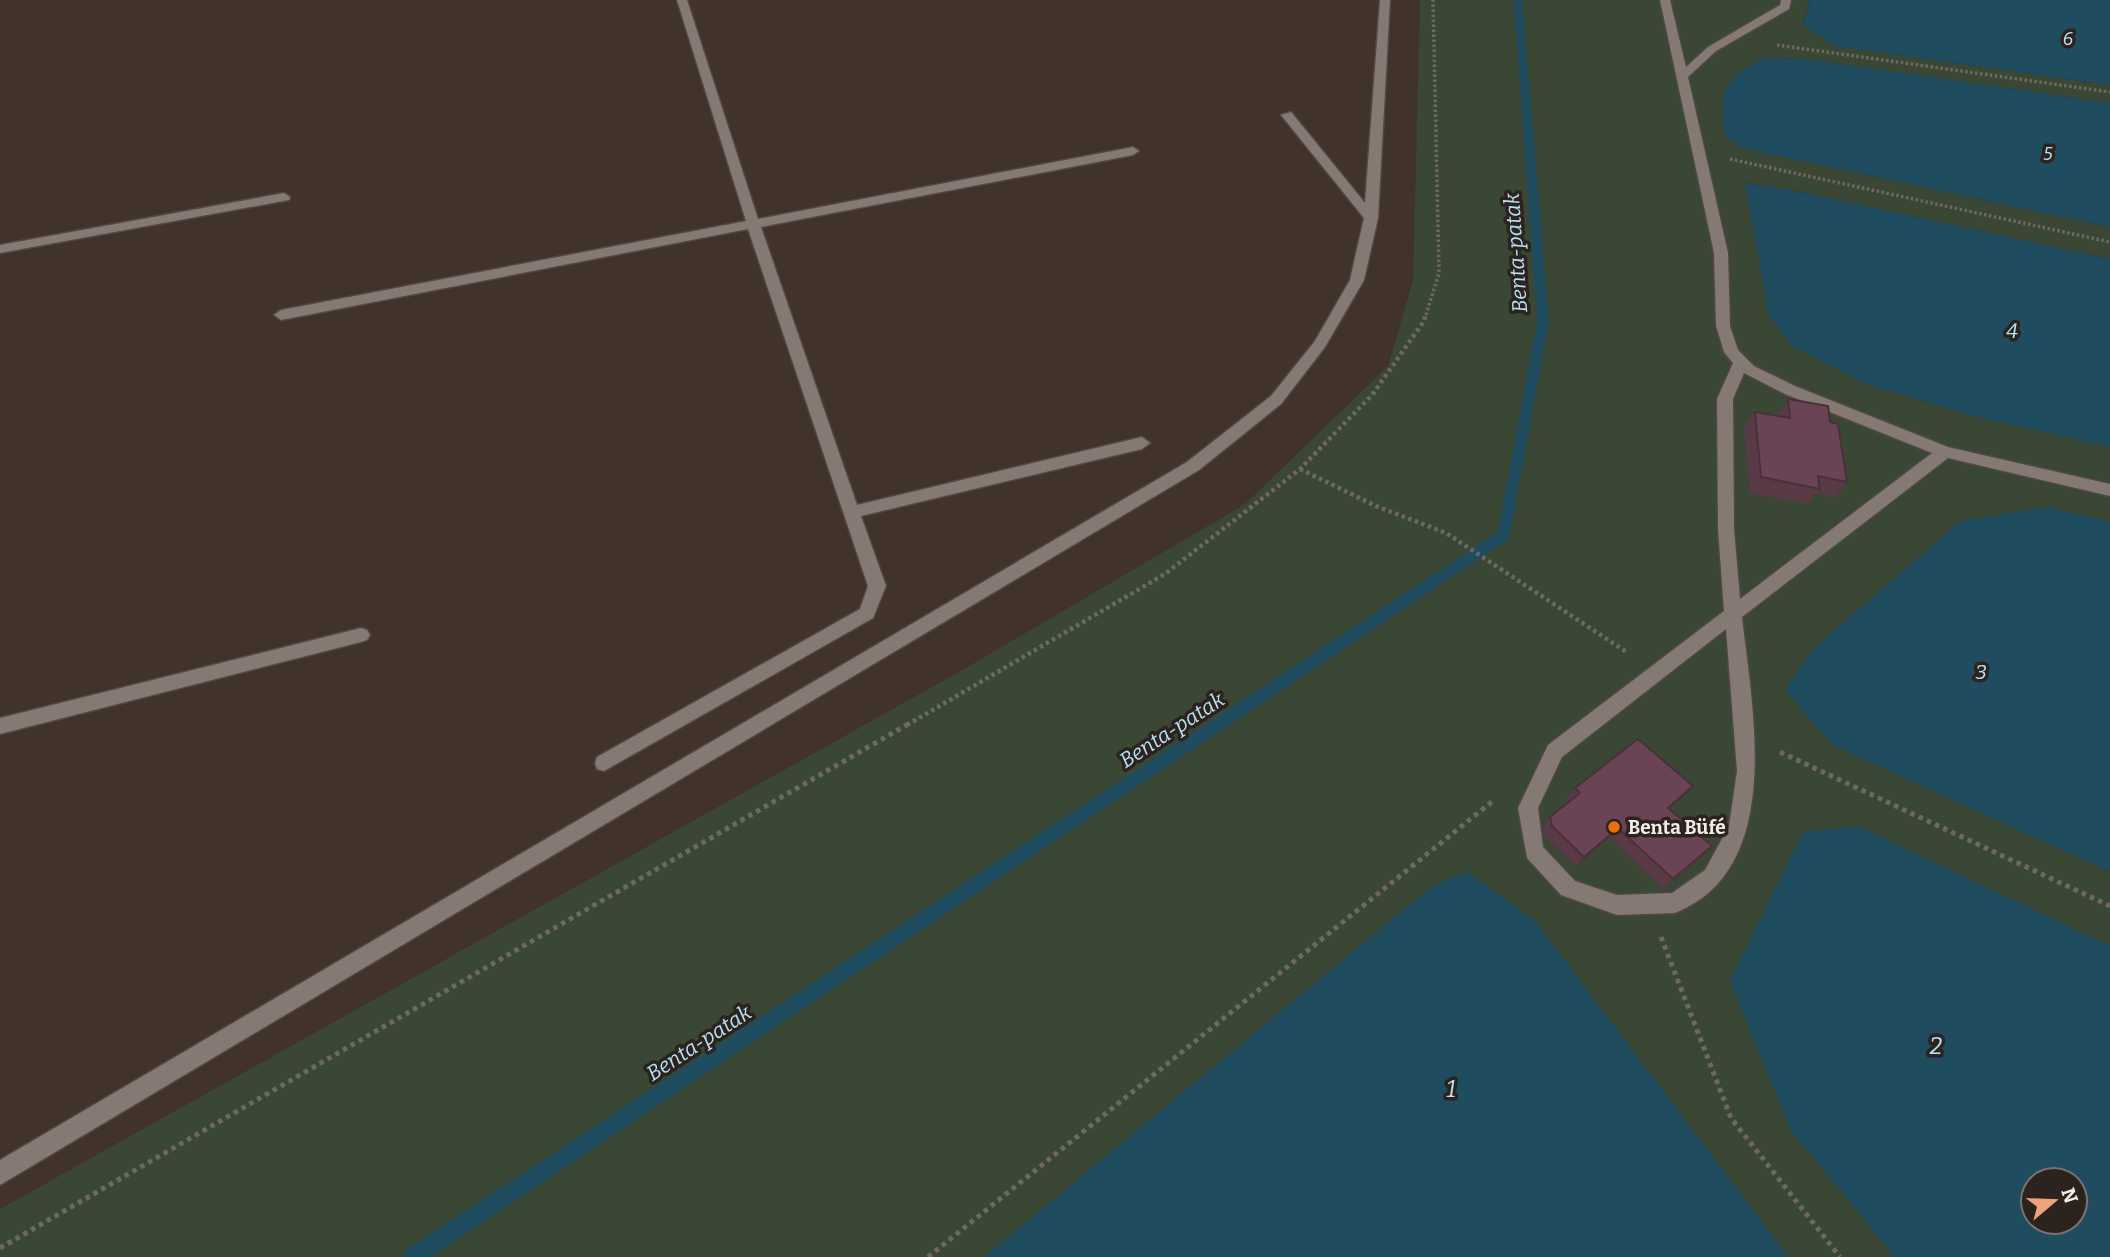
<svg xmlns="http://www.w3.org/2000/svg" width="2110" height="1257" font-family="Bitter,serif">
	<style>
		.built { fill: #42332a }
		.green { fill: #3a4734 }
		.water { fill: #1f4c5e; fill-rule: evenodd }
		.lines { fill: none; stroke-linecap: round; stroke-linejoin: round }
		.stream { fill: #1f4c5e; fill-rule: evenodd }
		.lane-casing { stroke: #514845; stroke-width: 3 }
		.path-far2 { stroke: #6f6762; stroke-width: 3.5; stroke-dasharray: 2.5 2.5; stroke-linecap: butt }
		.path-far1 { stroke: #6f6762; stroke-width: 4.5; stroke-dasharray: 3.5 3.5; stroke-linecap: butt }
		.path { stroke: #6f6762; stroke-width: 5; stroke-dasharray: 4.5 4.5; stroke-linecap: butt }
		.lane { fill: #847973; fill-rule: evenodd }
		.wall { fill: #5b3a48 }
		.shaded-wall { fill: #4a303b }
		.building { fill: #6a4454; stroke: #4a303b; stroke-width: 2 }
		.food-dot { fill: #e8710a; stroke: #2c231e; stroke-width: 2.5 }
		.labels { text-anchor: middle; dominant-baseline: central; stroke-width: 7; stroke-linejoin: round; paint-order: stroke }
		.far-water-label { font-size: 18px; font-style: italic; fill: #b7e2f7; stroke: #2c231e }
		.poi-label { font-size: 19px; font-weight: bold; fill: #f2ebe8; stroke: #2c231e; text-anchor: start }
		.water-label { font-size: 21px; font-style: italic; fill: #b7e2f7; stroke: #2c231e }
		.near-water-label { font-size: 24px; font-style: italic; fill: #b7e2f7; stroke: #2c231e }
	</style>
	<rect width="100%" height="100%" fill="#362d28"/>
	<path class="built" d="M0,0H1420L1413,280L1388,366L1245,504L964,669L0,1209Z"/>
	<path class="green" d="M1420,0H1810L1803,25L1835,46L2110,85V103L1806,59L1766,58L1742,148L2110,227V259L1791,190L1746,183L1792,346L1868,385L1982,418L2110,447V522L2048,507L1833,745L2110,872V946L1858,826L1790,1129L1895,1257H1788L1536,922L1432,886L984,1257H0V1209L964,669L1245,504L1388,366L1413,280Z"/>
	<g class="water">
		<path d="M1810,0H2110V85L1835,46L1803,25Z"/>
		<path d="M1766,58L1806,59L2110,103V227L1742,148L1724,134C1720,91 1724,76 1766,58Z"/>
		<path d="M1745,183L1791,190L2110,259V447L1982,418L1868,385L1792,346L1769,316Z"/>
		<path d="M2048,507L2110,522V872L1833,745L1785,690L1812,650L1960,521Z"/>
		<path d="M1858,826L2110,946V1257H1895L1790,1129L1730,981L1803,832ZM2033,1180H2075V1222H2033Z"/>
		<path d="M1468,872L1536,922L1788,1257H984L1432,886Z"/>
	</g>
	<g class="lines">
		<path class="stream" d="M1514,0H1522L1549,321L1509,539L430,1257H403L406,1250L1498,532L1537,321Z"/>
		<defs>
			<g id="lane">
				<path d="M677,0H687L758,219L1133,147L1139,151L1133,155L761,227L857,505L1142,437L1150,443L1142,449L861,516L886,586L873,618L604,771L597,769L595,763L597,757L860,609L868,586L748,229L281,320L274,315L281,310L746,221Z"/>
				<path d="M1380,0H1390L1378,218L1364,280L1325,347L1281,404L1199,470L0,1185V1160L1187,462L1271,396L1315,341L1350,280L1364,218L1281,115L1291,112L1365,203Z"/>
				<path d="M1660,0H1670L1686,67L1708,47L1780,5L1781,0H1791L1789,9L1716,51L1688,77L1728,253L1730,326L1738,350L1754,366L1795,386L1948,447L2110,484V496L1948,458L1742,617C1752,709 1786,869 1675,913L1617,915L1561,895L1527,858L1518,808L1548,745L1724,611L1718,529L1717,399L1733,363L1724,352L1716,326L1714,253ZM1744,373L1785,394L1932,453L1740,599L1734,529L1733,399ZM1726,629L1737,771L1729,826L1705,870L1672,893L1617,895L1575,881L1543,847L1538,808L1562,757Z"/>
				<path d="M284,193L290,197L289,200L0,253V245Z"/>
				<path d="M361,628L367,630L370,635L367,640L361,642L0,734V718Z"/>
			</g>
		</defs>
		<use href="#lane" class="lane-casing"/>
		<g class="path-far2">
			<path d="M1777,45L2110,92"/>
			<path d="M1730,159L2110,242"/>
			<path d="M1426,315L1439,273L1433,0"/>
		</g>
		<g class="path-far1">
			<path d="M1300,469L1376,506L1446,533L1628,653"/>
			<path d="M907,725L1165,574L1300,469L1372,395L1424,321L1426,313"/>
		</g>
		<g class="path">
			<path d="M1780,752L2110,906"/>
			<path d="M1661,937L1731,1118L1840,1257"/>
			<path d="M0,1248L910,723"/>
			<path d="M928,1257L1494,800"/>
		</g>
		<use href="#lane" class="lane"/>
	</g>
	<g class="wall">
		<path d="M1788,399L1830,422L1847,482L1835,497L1816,493L1808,504L1750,493L1744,427L1755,412L1777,416Z"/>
		<path d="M1693,786L1684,796L1669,809L1702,856L1663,888L1609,837L1576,866L1544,836L1543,826L1550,817L1570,801L1567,798L1575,788Z"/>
	</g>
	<g class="shaded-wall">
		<path d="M1693,786L1684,796L1658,817L1668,808Z"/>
		<path d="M1618,828L1609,837L1576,866L1584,857Z"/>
	</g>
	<g class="building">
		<path d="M1788,399L1828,406L1830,422L1838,424L1847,482L1818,476L1820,489L1761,477L1755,412L1790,418Z"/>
		<path d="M1638,739L1693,786L1668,808L1712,846L1673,879L1618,828L1584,857L1552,826L1550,817L1580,793L1575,788Z"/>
	</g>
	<circle class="food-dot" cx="1614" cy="827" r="7"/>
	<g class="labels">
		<g class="far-water-label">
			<text x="2068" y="39">6</text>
			<text x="2048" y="154">5</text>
		</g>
		<g class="poi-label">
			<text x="1628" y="827">Benta Büfé</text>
		</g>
		<g class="water-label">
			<text transform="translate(1516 253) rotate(-94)">Benta-patak</text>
			<text x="2012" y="331">4</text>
			<text x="1981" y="672">3</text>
			<text transform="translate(1172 730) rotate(-33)">Benta-patak</text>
			<text transform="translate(699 1043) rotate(-33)">Benta-patak</text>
		</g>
		<g class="near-water-label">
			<text x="1936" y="1046">2</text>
			<text x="1451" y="1089">1</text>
		</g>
	</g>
	<g transform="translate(2054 1201) rotate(71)"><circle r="33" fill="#2c231e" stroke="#7b736f" stroke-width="2"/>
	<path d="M0-5L12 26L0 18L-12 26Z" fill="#f0a27a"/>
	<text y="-10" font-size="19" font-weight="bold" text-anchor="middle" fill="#f2ebe8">N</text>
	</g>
</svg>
